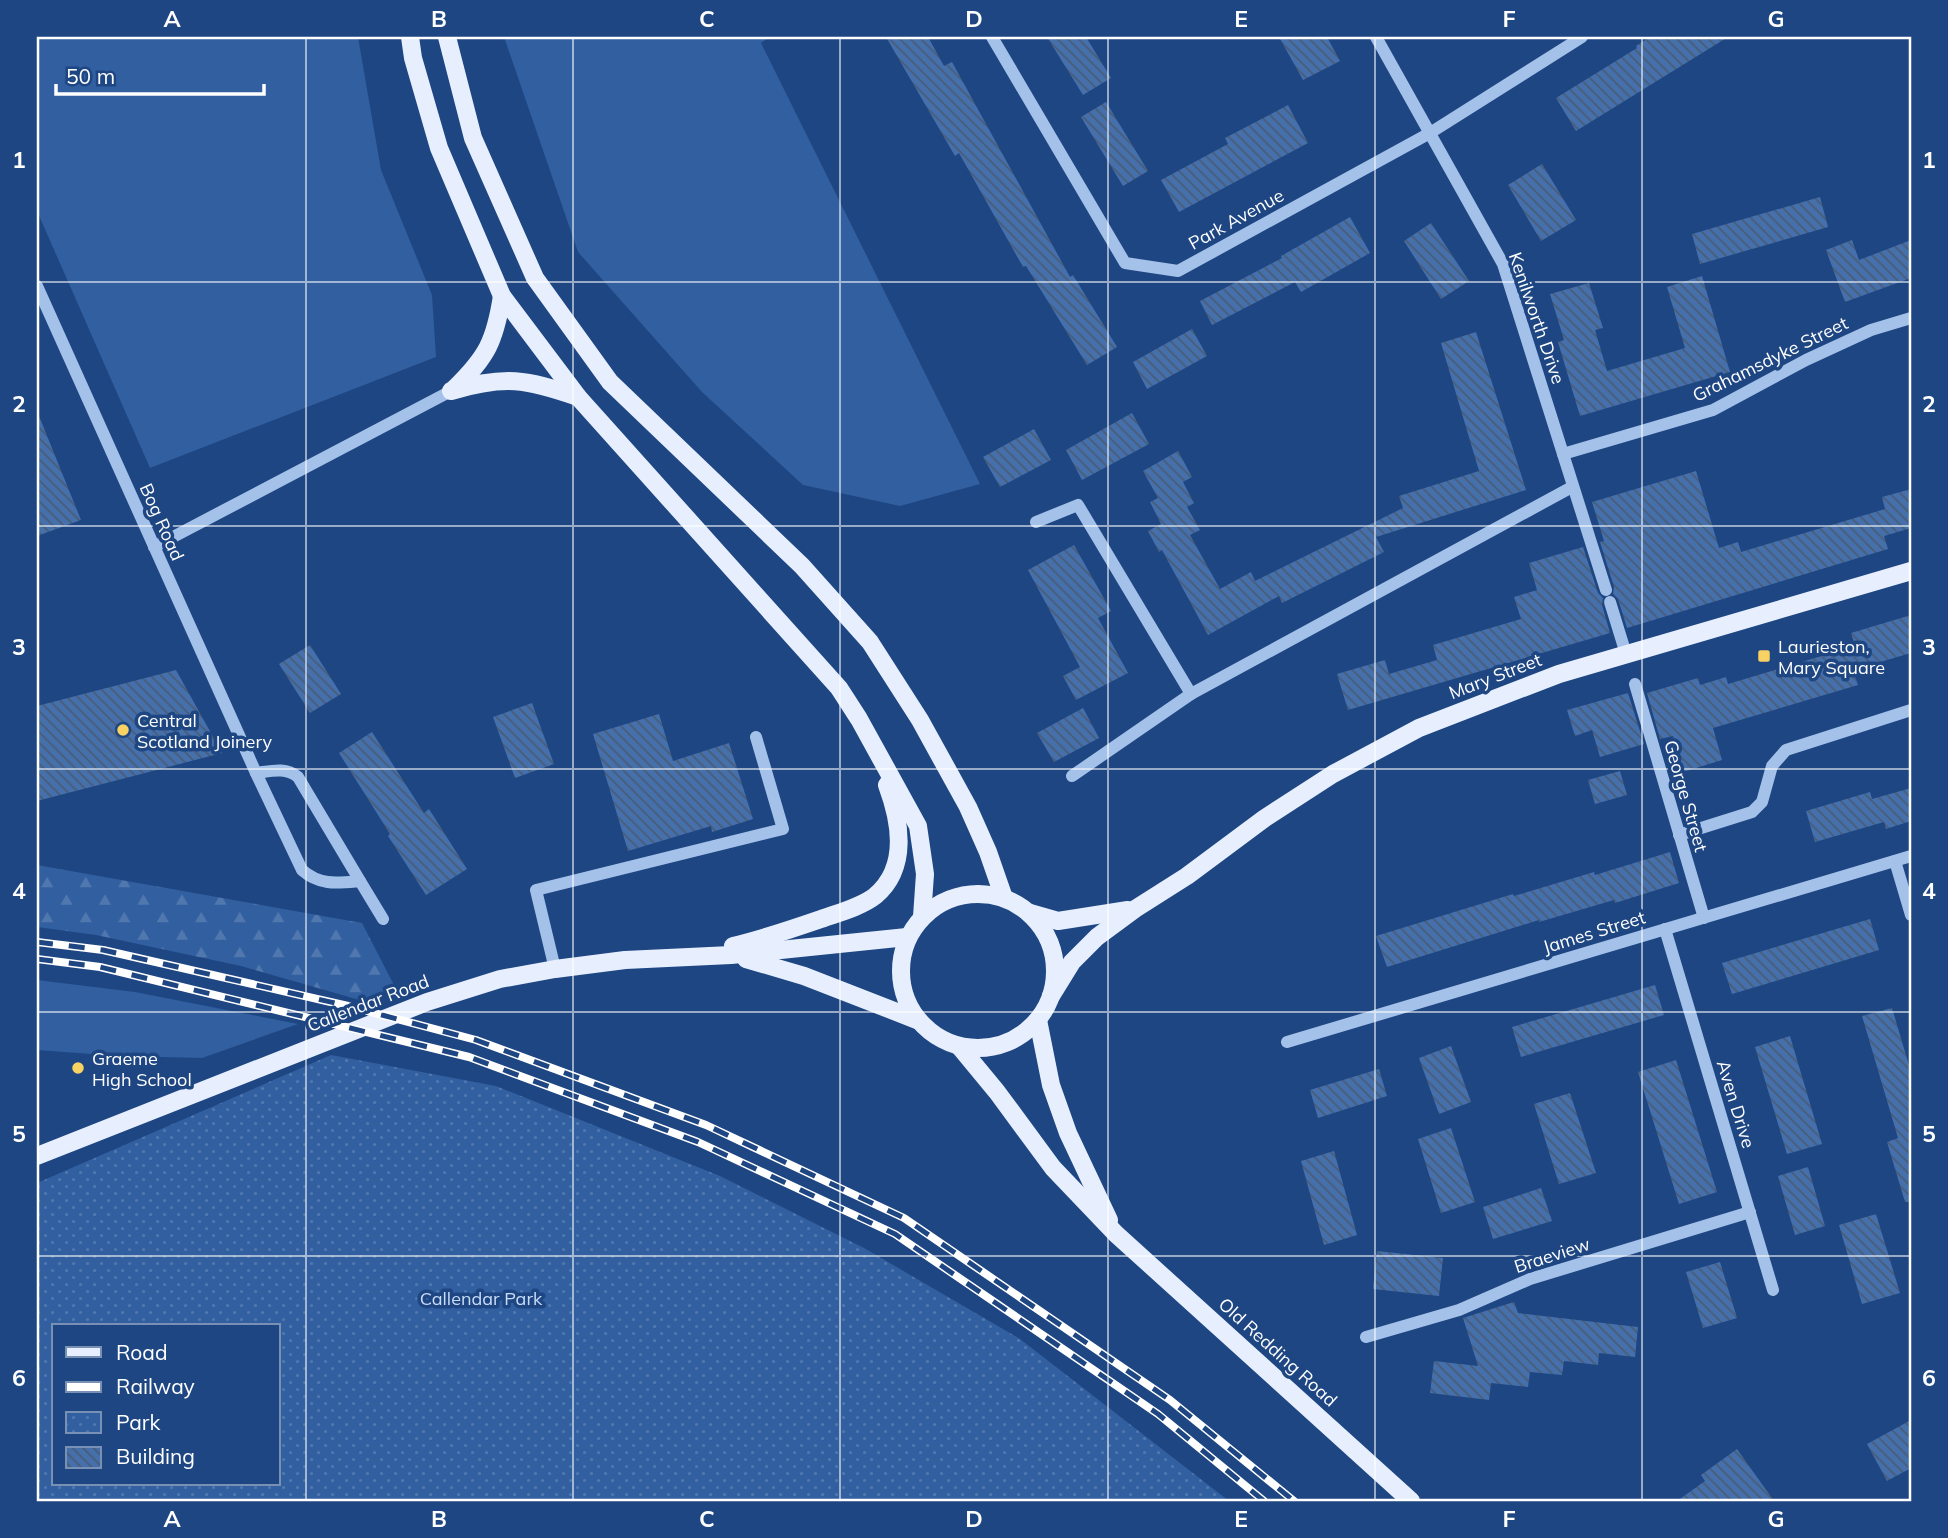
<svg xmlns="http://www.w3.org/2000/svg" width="1948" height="1538" font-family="Mulish,sans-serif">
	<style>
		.grass { fill: #315fa0 }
		.forest { fill: url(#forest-firs) }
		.park { fill: url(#park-dots); fill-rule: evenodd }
		.building { fill: url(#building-back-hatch) }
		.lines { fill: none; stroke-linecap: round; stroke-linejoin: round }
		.minor { stroke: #a4c1e9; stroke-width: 12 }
		.major { stroke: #e7effe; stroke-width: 18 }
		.rail-casing { stroke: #fff; stroke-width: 8 }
		.rail { stroke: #1e4682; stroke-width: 5; stroke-dasharray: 16; stroke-linecap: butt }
		.grid { fill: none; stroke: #fff; stroke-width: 2; stroke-opacity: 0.55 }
		.poi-dot { fill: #f8d262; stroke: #1e4682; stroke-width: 2.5 }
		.labels { text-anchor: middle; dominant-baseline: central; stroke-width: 7; stroke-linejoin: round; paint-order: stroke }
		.street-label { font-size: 18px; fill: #fff; stroke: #1e4682 }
		.poi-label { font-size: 18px; fill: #fff; stroke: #1e4682; text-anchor: start }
		.park-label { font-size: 18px; fill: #c8dcf7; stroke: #1e4682 }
		.neatline { fill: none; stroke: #fff; stroke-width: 2.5 }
		.grid-label { font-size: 23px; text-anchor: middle; font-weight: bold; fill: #fff }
	</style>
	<defs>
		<pattern id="forest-firs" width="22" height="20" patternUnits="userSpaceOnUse" patternTransform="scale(1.75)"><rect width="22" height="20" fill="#315fa0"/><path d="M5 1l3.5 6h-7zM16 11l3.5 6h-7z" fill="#5077ae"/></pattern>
		<pattern id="park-dots" width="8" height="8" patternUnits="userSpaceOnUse" patternTransform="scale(1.75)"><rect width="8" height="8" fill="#315fa0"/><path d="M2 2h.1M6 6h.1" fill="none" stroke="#5077ae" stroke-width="1.8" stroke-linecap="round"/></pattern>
		<pattern id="building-back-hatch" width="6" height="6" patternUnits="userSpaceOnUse" patternTransform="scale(1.75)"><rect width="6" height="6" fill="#4670ab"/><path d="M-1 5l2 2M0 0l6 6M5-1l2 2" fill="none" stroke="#495c77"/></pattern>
	</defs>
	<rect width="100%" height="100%" fill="#1e4682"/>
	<g class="grass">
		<path d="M37,37H358L381,170L432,295L436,357L150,468L37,211Z"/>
		<path d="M504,37H770L761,43L980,484L900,506L803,485L702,392L578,252Z"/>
		<path d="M37,980L135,992L298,1024L202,1058L119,1056L37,1050Z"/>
	</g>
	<path class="forest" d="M37,865L362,923L396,989L363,1001L241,966L96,935L37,927Z"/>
	<path class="park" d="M331,1055L496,1086L720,1176L864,1248L1020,1339L1229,1501H37V1183ZM54,1326H278V1484H54Z"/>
	<g class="building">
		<path d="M886,37H928L944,66L952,62L1070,277L1073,275L1117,347L1087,365L1026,266L1023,267L959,153L955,156Z"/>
		<path d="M1047,37H1086L1111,78L1083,95Z"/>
		<path d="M1279,37H1327L1340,61L1303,80Z"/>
		<path d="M1650,37H1728L1576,131L1556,98L1637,48L1636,46Z"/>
		<path d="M1106,102L1148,171L1123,186L1081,117Z"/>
		<path d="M1288,105L1308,143L1179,212L1161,180L1228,144L1225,138Z"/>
		<path d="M1542,164L1576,220L1541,241L1508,185Z"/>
		<path d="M1820,197L1828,227L1700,264L1692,234Z"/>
		<path d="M1350,217L1370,253L1301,292L1295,282L1212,325L1200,301L1282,258L1281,256Z"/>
		<path d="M1431,223L1469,281L1441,299L1404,241Z"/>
		<path d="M1852,240L1859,260L1911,240V278L1845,302L1826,250Z"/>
		<path d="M1702,276L1730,372L1580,416L1558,342L1564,340L1550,294L1589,283L1603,328L1595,330L1607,371L1685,348L1667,287Z"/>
		<path d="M1192,329L1207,356L1147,389L1133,362Z"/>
		<path d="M1476,332L1526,490L1376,537L1384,552L1282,603L1279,596L1208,635L1162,550L1159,552L1148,531L1161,524L1150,502L1158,498L1143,471L1178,451L1192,477L1183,482L1194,503L1187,507L1200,530L1190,535L1220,589L1251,572L1255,581L1403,508L1399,496L1479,471L1441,343Z"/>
		<path d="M37,411L81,520L37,536Z"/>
		<path d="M1132,413L1149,444L1082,480L1066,450Z"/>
		<path d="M1034,429L1051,460L1000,487L983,457Z"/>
		<path d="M1696,471L1719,548L1738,542L1741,552L1885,509L1882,497L1911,489V528L1884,536L1888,549L1627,628L1618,599L1613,594L1614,587L1600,542L1604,541L1592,502Z"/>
		<path d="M1074,545L1111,611L1098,618L1128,673L1076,700L1063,676L1080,667L1028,570Z"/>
		<path d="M1583,547L1598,593L1603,598L1602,605L1610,633L1348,710L1337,674L1385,660L1389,674L1437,660L1433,645L1521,619L1514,597L1537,590L1529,563Z"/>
		<path d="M1911,615V653L1853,670L1858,685L1713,728L1722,760L1683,772L1673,736L1660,739L1647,693L1698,678L1700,685L1726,677L1728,684L1855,646L1851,633Z"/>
		<path d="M310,645L341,694L310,713L279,664Z"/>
		<path d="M176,670L222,753L37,801V706Z"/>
		<path d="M1628,693L1644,744L1600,757L1592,730L1575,736L1567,710Z"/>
		<path d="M532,703L554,764L515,778L493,717Z"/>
		<path d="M1083,708L1099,738L1054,762L1037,733Z"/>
		<path d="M659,714L673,761L729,743L753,819L712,832L711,826L628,851L593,734Z"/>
		<path d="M372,732L424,813L429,809L467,869L426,895L388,836L390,834L339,753Z"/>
		<path d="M1620,771L1627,795L1595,804L1588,780Z"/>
		<path d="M1911,788V821L1886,829L1884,822L1815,842L1806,811L1870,792L1872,799Z"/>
		<path d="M1670,852L1679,883L1615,903L1614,900L1539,922V920L1387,967L1376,936L1513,894L1514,896L1594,872L1595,875Z"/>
		<path d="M1870,919L1879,950L1732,994L1722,963Z"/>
		<path d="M1655,985L1664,1015L1521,1057L1512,1027Z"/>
		<path d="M1892,1008L1911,1072V1202H1905L1887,1142L1898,1138L1862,1016Z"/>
		<path d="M1790,1036L1822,1144L1787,1154L1755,1047Z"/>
		<path d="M1451,1046L1471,1102L1439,1114L1419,1058Z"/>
		<path d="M1676,1060L1717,1192L1679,1204L1638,1072Z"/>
		<path d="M1379,1069L1387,1096L1318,1118L1310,1090Z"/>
		<path d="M1570,1093L1596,1173L1559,1184L1534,1104Z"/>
		<path d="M1451,1128L1475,1202L1441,1213L1418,1139Z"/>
		<path d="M1334,1151L1357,1235L1324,1245L1301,1161Z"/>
		<path d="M1808,1167L1825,1226L1795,1235L1778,1176Z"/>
		<path d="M1541,1188L1552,1221L1493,1239L1483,1207Z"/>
		<path d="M1876,1214L1900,1293L1862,1304L1839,1225Z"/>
		<path d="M1377,1251L1443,1258L1439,1296L1373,1289Z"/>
		<path d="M1720,1262L1737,1318L1703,1328L1686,1272Z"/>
		<path d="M1514,1302L1518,1313L1638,1327L1635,1357L1599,1353L1598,1365L1564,1361L1562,1375L1530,1372L1528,1387L1491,1383L1489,1400L1430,1393L1434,1361L1478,1366L1463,1318Z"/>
		<path d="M1911,1420V1468L1887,1481L1867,1444Z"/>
		<path d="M1737,1449L1774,1501H1677L1705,1481L1701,1475Z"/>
	</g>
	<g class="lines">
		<g class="minor">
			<path d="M992,37L1125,263L1178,271L1430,133L1582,37"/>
			<path d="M1376,37L1503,264L1606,590"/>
			<path d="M37,286L256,773L302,870C320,886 338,883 360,881L383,919"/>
			<path d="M1563,454L1713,410L1806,360L1871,330L1911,318"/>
			<path d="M1036,522L1078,505L1191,694"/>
			<path d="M154,547L451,391"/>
			<path d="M1610,602L1626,654"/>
			<path d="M1635,684L1704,918"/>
			<path d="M256,773C272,771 285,767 298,777L360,881"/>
			<path d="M1072,776L1191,694L1572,487"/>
			<path d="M1679,835L1752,812L1762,802L1772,766L1786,750L1911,710"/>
			<path d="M1895,861L1911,915"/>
			<path d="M1665,929L1773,1290"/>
			<path d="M555,969L536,890L783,829L756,737"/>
			<path d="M1287,1042L1911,856"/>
			<path d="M1366,1337L1459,1310L1530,1279L1750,1212"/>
		</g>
		<g class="major">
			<path d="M410,37L413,58L439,148L502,296L578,397L839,688L859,719L918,826L925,874L922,917"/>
			<path d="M447,37L473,138L535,278L610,382L802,566L870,642L920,720L968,807L988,852L1004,898"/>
			<path d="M454,389C487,357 495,341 502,296"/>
			<path d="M451,391C505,375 526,379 578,397"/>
			<circle cx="978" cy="971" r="77"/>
			<path d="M1030,913L1058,921L1128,910"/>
			<path d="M733,946C763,939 792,929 821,919C838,913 861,907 875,896C909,868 900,820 887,785"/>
			<path d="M746,959L804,976L917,1020"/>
			<path d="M1051,996L1072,962L1097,937L1135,909L1187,876L1265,818L1333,774L1419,728L1559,674L1911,571"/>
			<path d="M1038,1020L1051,1085L1068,1133L1109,1220"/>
			<path d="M959,1046L997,1092L1053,1168L1116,1234L1411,1501"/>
			<path d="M37,1156L427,1002L500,979L555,969L625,960L731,955L907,937"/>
		</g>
		<defs>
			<g id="rail">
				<path d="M37,942L103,950L348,1006L476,1040L706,1125L904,1218L1170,1400L1294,1501"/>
				<path d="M37,959L100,967L469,1057L698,1142L895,1234L1158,1414L1264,1501"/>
			</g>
		</defs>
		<use href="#rail" class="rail-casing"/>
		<use href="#rail" class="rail"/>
	</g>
	<path class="grid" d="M306,37V1501M573,37V1501M840,37V1501M1108,37V1501M1375,37V1501M1642,37V1501M37,282H1911M37,526H1911M37,769H1911M37,1012H1911M37,1256H1911"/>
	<g class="poi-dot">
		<rect x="1757" y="649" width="14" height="14" rx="3.5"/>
		<circle cx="123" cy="730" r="7"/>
		<circle cx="78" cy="1068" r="7"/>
	</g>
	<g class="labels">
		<g class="street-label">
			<text transform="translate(1236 219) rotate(-29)">Park Avenue</text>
			<text transform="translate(1537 318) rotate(71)">Kenilworth Drive</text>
			<text transform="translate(1770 359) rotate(-26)">Grahamsdyke Street</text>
			<text transform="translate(162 522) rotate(66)">Bog Road</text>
			<text transform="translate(1495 676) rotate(-21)">Mary Street</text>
			<text transform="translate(1686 796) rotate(74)">George Street</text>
			<text transform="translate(1594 932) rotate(-17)">James Street</text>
			<text transform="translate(368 1003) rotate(-21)">Callendar Road</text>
			<text transform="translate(1736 1104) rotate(73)">Aven Drive</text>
			<text transform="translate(1552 1255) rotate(-18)">Braeview</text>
			<text transform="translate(1278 1352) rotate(42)">Old Redding Road</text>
		</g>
		<g class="poi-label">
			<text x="1778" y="646">Laurieston,<tspan x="1778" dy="21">Mary Square</tspan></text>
			<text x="137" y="720">Central<tspan x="137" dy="21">Scotland Joinery</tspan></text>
			<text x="92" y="1058">Graeme<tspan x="92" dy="21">High School</tspan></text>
		</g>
		<g class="park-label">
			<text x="481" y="1298">Callendar Park</text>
		</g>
	</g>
	<rect width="1948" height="1538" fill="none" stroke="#1e4682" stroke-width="77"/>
	<rect x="52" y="1324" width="228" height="161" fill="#1e4682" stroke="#7890b4" stroke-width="2"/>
	<rect x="66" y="1347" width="35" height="10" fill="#e7effe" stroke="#7890b4" stroke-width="2"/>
	<text x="116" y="1360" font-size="21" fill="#ffffff">Road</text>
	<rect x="66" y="1382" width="35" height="10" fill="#ffffff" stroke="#7890b4" stroke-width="2"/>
	<text x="116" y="1394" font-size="21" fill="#ffffff">Railway</text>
	<rect x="66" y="1412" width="35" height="21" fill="url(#park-dots)" stroke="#7890b4" stroke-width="2"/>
	<text x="116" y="1430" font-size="21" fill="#ffffff">Park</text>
	<rect x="66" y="1447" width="35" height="21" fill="url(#building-back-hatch)" stroke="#7890b4" stroke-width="2"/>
	<text x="116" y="1464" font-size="21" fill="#ffffff">Building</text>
	<path d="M56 84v10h208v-10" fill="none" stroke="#ffffff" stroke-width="3.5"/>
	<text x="66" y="84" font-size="21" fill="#ffffff" stroke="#1e4682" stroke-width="5" paint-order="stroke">50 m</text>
	<rect x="38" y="38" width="1872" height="1462" class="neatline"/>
	<g class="grid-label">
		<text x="172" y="27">A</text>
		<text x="439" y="27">B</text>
		<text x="707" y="27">C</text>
		<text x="974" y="27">D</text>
		<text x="1241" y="27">E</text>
		<text x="1509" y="27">F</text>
		<text x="1776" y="27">G</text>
		<text x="19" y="168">1</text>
		<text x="1929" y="168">1</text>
		<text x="19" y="412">2</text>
		<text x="1929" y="412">2</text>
		<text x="19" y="655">3</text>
		<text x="1929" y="655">3</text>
		<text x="19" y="899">4</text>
		<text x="1929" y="899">4</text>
		<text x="19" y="1142">5</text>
		<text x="1929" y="1142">5</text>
		<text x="19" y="1386">6</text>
		<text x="1929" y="1386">6</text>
		<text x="172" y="1527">A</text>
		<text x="439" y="1527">B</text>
		<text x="707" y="1527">C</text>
		<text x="974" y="1527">D</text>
		<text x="1241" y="1527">E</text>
		<text x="1509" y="1527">F</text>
		<text x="1776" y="1527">G</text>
	</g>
</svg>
